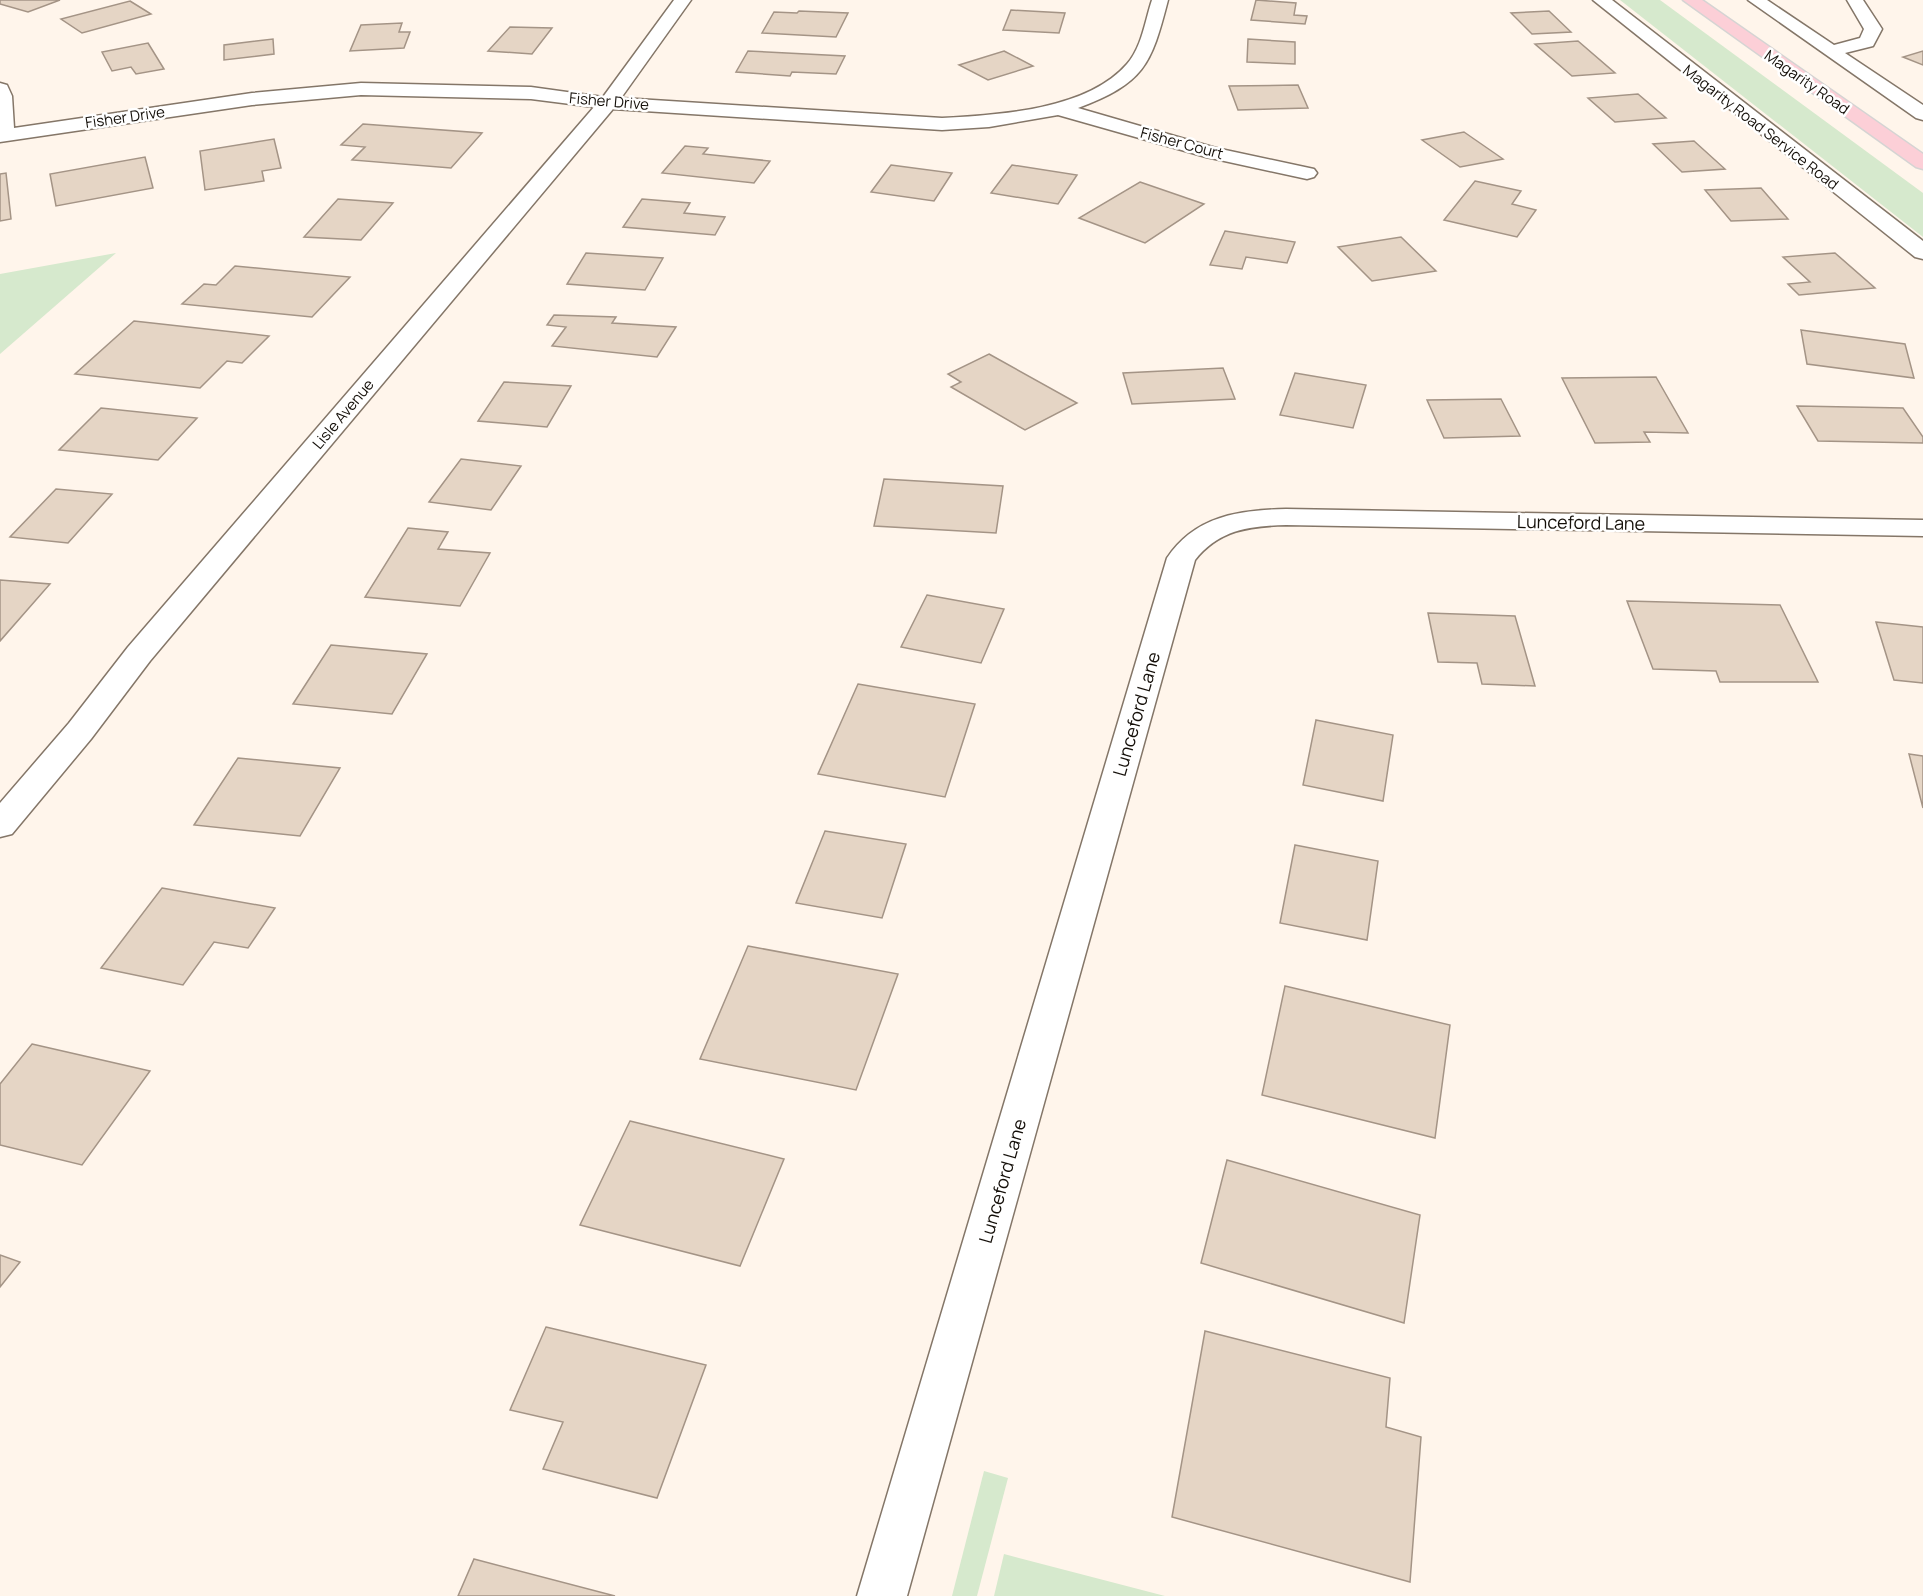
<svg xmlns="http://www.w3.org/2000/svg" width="1923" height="1596" font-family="Manrope,sans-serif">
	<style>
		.green { fill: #d6e9cd }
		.building { fill: #e5d5c5; stroke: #a49486; stroke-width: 1.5 }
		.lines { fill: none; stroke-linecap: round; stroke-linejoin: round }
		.minor-casing { stroke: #847668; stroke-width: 3 }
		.major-casing { stroke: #d5d4d3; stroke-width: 3 }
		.minor { fill: #fff; fill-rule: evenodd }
		.major { fill: #fccfd7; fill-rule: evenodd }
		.labels { text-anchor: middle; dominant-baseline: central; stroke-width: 5; stroke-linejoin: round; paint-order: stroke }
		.far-street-label { font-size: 15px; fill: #140f09; stroke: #fff }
		.street-label { font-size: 18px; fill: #140f09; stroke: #fff }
	</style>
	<rect width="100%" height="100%" fill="#fff5eb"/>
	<g class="green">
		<path d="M1620,0H1660L1923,193V237Z"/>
		<path d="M116,253L0,354V274Z"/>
		<path d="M984,1471L1008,1478L977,1596H952Z"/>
		<path d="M1004,1554L1165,1596H994Z"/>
	</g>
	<g class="building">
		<path d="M0,0H60L28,12L0,4Z"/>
		<path d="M1256,0L1296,3L1294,15L1307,16L1305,24L1251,20Z"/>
		<path d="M130,1L151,14L82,33L61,19Z"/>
		<path d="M1011,10L1065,13L1059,33L1003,30Z"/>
		<path d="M799,11L848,13L836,37L762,33L774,12L797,13Z"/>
		<path d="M1549,11L1571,32L1532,34L1511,13Z"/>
		<path d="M402,23L399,32H410L404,48L350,51L361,25Z"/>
		<path d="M510,27L552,28L532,54L488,51Z"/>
		<path d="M273,39L274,54L224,60V45Z"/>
		<path d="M1248,39L1295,42V64L1247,62Z"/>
		<path d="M1578,41L1615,73L1572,76L1535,44Z"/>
		<path d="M148,43L164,69L136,74L131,67L112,71L102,52Z"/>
		<path d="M748,51L845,56L836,74L792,72L790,76L736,72Z"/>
		<path d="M1004,51L1033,66L988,80L959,65Z"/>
		<path d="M1923,51V65L1903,57Z"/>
		<path d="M1298,85L1308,108L1238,110L1229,86Z"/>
		<path d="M1638,94L1666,118L1615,122L1588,98Z"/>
		<path d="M363,124L482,133L451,168L352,160L365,147L341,145Z"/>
		<path d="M1464,132L1503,159L1460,167L1422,140Z"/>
		<path d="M274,139L281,168L262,171L264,181L205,190L200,151Z"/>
		<path d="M1694,141L1725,169L1682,172L1653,144Z"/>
		<path d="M685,146L708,148L703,154L770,161L754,183L662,173Z"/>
		<path d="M145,157L153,188L56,206L50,174Z"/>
		<path d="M891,165L952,173L934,201L871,192Z"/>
		<path d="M1012,165L1077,175L1058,204L991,193Z"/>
		<path d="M6,173L11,219L0,221V174Z"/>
		<path d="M1475,181L1521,191L1512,204L1536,210L1517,237L1444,220Z"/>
		<path d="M1140,182L1204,204L1145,243L1079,218Z"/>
		<path d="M1761,188L1788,219L1731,221L1705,190Z"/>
		<path d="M338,199L393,203L361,240L304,237Z"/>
		<path d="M642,199L690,203L684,213L725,217L715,235L623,227Z"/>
		<path d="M1225,231L1295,242L1287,263L1246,257L1242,269L1210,265Z"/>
		<path d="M1401,237L1436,271L1372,281L1338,247Z"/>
		<path d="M586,253L663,258L645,290L567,284Z"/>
		<path d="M1835,253L1875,288L1799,295L1788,284L1810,282L1783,257Z"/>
		<path d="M235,266L350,277L312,317L182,304L204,284L216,285Z"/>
		<path d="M554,315L616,317L612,323L676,327L657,357L552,346L566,327L547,325Z"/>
		<path d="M134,321L269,336L242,363L227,361L200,388L75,374Z"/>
		<path d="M1801,330L1905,344L1914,378L1807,364Z"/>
		<path d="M989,354L1077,403L1025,430L951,387L961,382L948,374Z"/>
		<path d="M1223,368L1235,399L1132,404L1123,373Z"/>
		<path d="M1295,373L1366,385L1353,428L1280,415Z"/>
		<path d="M1656,377L1688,433L1644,432L1650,442L1595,443L1562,378Z"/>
		<path d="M504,382L571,386L547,427L478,421Z"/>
		<path d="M1501,399L1520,436L1444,438L1427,400Z"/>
		<path d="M1797,406L1903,408L1923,437V443L1818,441Z"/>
		<path d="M101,408L197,418L158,460L59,450Z"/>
		<path d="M461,459L521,466L491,510L429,502Z"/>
		<path d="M884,479L1003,486L996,533L874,526Z"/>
		<path d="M56,489L112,494L68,543L10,537Z"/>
		<path d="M408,528L448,532L438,549L490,553L460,606L365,597Z"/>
		<path d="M0,580L50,584L0,641Z"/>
		<path d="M927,595L1004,609L981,663L901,647Z"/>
		<path d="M1627,601L1780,605L1818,682H1720L1716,671L1653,669Z"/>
		<path d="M1428,613L1515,616L1535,686L1482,684L1477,663L1438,662Z"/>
		<path d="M1876,622L1923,627V683L1894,680Z"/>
		<path d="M331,645L427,654L392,714L293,704Z"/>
		<path d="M858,684L975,704L945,797L818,774Z"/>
		<path d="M1316,720L1393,735L1383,801L1303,785Z"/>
		<path d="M1909,754L1923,756V808Z"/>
		<path d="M238,758L340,768L300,836L194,825Z"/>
		<path d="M825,831L906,844L882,918L796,903Z"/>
		<path d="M1295,845L1378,861L1367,940L1280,923Z"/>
		<path d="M162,888L275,908L248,948L214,942L183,985L101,968Z"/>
		<path d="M748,946L898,974L856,1090L700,1059Z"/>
		<path d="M1285,986L1450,1025L1435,1138L1262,1095Z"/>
		<path d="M32,1044L150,1071L82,1165L0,1145V1084Z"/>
		<path d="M630,1121L784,1159L740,1266L580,1225Z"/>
		<path d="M1227,1160L1420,1215L1404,1323L1201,1263Z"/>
		<path d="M0,1255L20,1262L0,1287Z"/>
		<path d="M546,1327L706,1365L657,1498L543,1469L563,1422L510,1410Z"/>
		<path d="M1205,1331L1390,1378L1386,1427L1421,1437L1410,1582L1172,1517Z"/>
		<path d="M474,1559L615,1596H458Z"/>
	</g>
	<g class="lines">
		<defs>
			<g id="minor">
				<path d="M674,0H691L621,98L942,118C999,115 1087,110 1127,64C1142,47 1145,21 1152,0H1168C1151,66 1144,83 1078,108L1216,148L1314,169L1317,173L1314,177L1307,179L1206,157L1058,115L989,127L942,130L613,109L150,661L91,739L12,834L0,837V803L69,723L128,647L594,107L531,99L361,95L252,105L0,142V83L7,85L12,96L14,128L252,93L361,83L531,87L603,97Z"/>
				<path d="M1593,0H1612L1923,241V259L1915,257Z"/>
				<path d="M1748,0H1767L1834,45L1860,38L1864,29L1847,0H1863L1882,29L1873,46L1845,53L1923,105V120L1916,118Z"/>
				<path d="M1286,509L1923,520V536L1286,525C1249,526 1219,530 1195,560L907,1596H857L1167,558C1195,516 1239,510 1286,509Z"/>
			</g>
			<path id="major" d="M1683,0H1702L1923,154V169L1916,167Z"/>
		</defs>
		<use href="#minor" class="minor-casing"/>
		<use href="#major" class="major-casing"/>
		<use href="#minor" class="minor"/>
		<use href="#major" class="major"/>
	</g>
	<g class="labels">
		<g class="far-street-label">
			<text transform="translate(1807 82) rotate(35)">Magarity Road</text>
			<text transform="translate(609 101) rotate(5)">Fisher Drive</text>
			<text transform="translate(125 117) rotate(-8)">Fisher Drive</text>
			<text transform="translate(1761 127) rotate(38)">Magarity Road Service Road</text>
			<text transform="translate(1182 143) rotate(15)">Fisher Court</text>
			<text transform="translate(343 414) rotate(-50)">Lisle Avenue</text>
		</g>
		<g class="street-label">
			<text transform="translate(1581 522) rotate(1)">Lunceford Lane</text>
			<text transform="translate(1136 714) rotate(-74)">Lunceford Lane</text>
			<text transform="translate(1002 1181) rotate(-74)">Lunceford Lane</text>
		</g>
	</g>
</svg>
